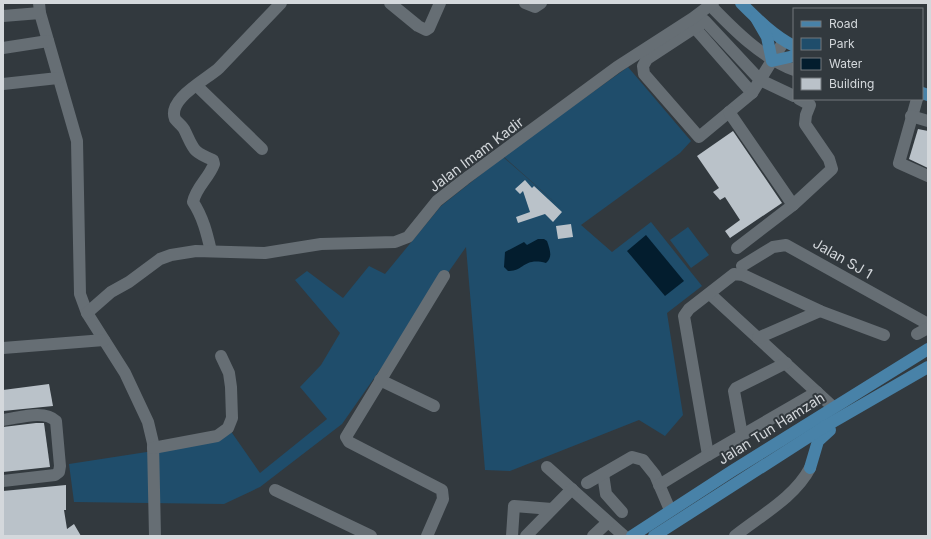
<svg xmlns="http://www.w3.org/2000/svg" width="931" height="539" font-family="Inter,sans-serif">
	<style>
		.green { fill: #1f4d6b }
		.water { fill: #031d2e }
		.building { fill: #bac2c9 }
		.lines { fill: none; stroke-linecap: round; stroke-linejoin: round }
		.minor { stroke: #666e74; stroke-width: 12 }
		.major { stroke: #4882a8; stroke-width: 12 }
		.labels { text-anchor: middle; dominant-baseline: central; stroke-width: 4; stroke-linejoin: round; paint-order: stroke }
		.street-label { font-size: 14px; fill: #d4d8dc; stroke: #32393e }
	</style>
	<rect width="100%" height="100%" fill="#32393e"/>
	<g class="green">
		<path d="M628,67L691,141L680,153L581,225L612,252L651,222L702,286L667,313L683,415L665,436L639,420L510,471L485,470L466,247L342,424L260,487L224,504L74,502L69,464L218,441L230,430L260,473L327,419L300,387L321,365L340,333L295,280L307,271L343,298L369,266L385,274L441,206L503,157L566,212L503,156Z"/>
		<path d="M688,227L709,255L691,268L670,240Z"/>
	</g>
	<g class="water">
		<path d="M646,235L684,281L665,296L627,251Z"/>
		<path d="M538,239H544L547,241C550,250 553,257 546,263C523,257 524,272 508,271L504,267L505,252L524,242L527,245Z"/>
	</g>
	<g class="building">
		<path d="M918,129L928,131V168L909,159Z"/>
		<path d="M733,131L782,203L730,238L725,231L740,220L725,197L720,200L713,192L719,188L697,156Z"/>
		<path d="M525,180L532,188L534,186L562,212L553,222L545,214L518,223L516,217L530,212L523,191L520,194L515,189Z"/>
		<path d="M571,224L573,237L558,239L556,226Z"/>
		<path d="M49,384L53,406L3,411V390Z"/>
		<path d="M36,423H44L50,467L3,472V427Z"/>
		<path d="M66,485V510H64L67,529L74,524L81,536H3V491Z"/>
	</g>
	<g class="lines">
		<g class="minor">
			<path d="M39,3L40,13L77,141L80,294L87,313L125,373L148,422L153,443L155,536"/>
			<path d="M390,3L418,26L426,30L429,28L440,3"/>
			<path d="M525,3L535,7L541,3"/>
			<path d="M710,5C735,31 761,57 794,70"/>
			<path d="M3,16L40,13"/>
			<path d="M695,28L752,93"/>
			<path d="M784,41L752,93L699,137L644,74L643,66L647,59L705,21L760,80L794,96"/>
			<path d="M3,48L48,41"/>
			<path d="M3,84L58,78"/>
			<path d="M197,86L262,149"/>
			<path d="M917,99L899,163L928,176"/>
			<path d="M729,112L793,205"/>
			<path d="M911,116L928,121"/>
			<path d="M737,248L793,205L832,169L829,159L805,124L806,115L810,105L799,99"/>
			<path d="M211,251C207,234 203,217 193,202C196,187 209,178 214,164L213,160C193,152 194,150 185,131C183,126 178,123 175,119C167,99 206,80 219,68L281,3"/>
			<path d="M742,266L773,247L786,245L928,324"/>
			<path d="M710,294L833,407"/>
			<path d="M87,313L111,292L129,282L160,259L171,255L196,251L265,253L321,244L395,242L408,237L437,201L465,179L617,67L693,18L713,3"/>
			<path d="M917,334L928,328"/>
			<path d="M758,338L820,311"/>
			<path d="M3,348L104,340"/>
			<path d="M380,380L434,406"/>
			<path d="M3,420C19,418 44,409 56,421L60,466L59,472L55,475L3,481"/>
			<path d="M742,435L734,391L736,388L786,363"/>
			<path d="M153,448L217,436L228,428L232,418L231,387L229,373L221,356"/>
			<path d="M708,455L684,316L689,309L734,274L743,275L820,311L884,335"/>
			<path d="M547,467L624,536"/>
			<path d="M603,474L606,494L622,512"/>
			<path d="M587,483L632,457L643,460L655,475L670,510"/>
			<path d="M659,485L708,455L817,392"/>
			<path d="M275,490L371,536"/>
			<path d="M427,536L443,499L442,490L349,442L346,437L444,276"/>
			<path d="M512,536L514,506L552,509"/>
			<path d="M526,536L572,489"/>
			<path d="M593,536L608,522"/>
			<path d="M735,536C760,516 795,497 810,468"/>
		</g>
		<g class="major">
			<path d="M741,3C757,19 774,36 794,46"/>
			<path d="M756,18L767,37L772,61L794,56"/>
			<path d="M922,93L928,95"/>
			<path d="M810,468L818,441L830,430"/>
			<path d="M632,536L732,471L928,349"/>
			<path d="M654,536L824,427L928,367"/>
		</g>
	</g>
	<g class="labels">
		<g class="street-label">
			<text transform="translate(476 154) rotate(-37)">Jalan Imam Kadir</text>
			<text transform="translate(843 258) rotate(30)">Jalan SJ 1</text>
			<text transform="translate(771 428) rotate(-32)">Jalan Tun Hamzah</text>
		</g>
	</g>
	<rect width="931" height="539" fill="none" stroke="#d4d8dc" stroke-width="8"/>
	<rect x="793" y="8" width="130" height="92" fill="#32393e" stroke="#73797d"/>
	<rect x="801" y="21" width="20" height="6" fill="#4882a8" stroke="#73797d"/>
	<text x="829" y="28" font-size="12" fill="#d4d8dc">Road</text>
	<rect x="801" y="38" width="20" height="12" fill="#1f4d6b" stroke="#73797d"/>
	<text x="829" y="48" font-size="12" fill="#d4d8dc">Park</text>
	<rect x="801" y="58" width="20" height="12" fill="#031d2e" stroke="#73797d"/>
	<text x="829" y="68" font-size="12" fill="#d4d8dc">Water</text>
	<rect x="801" y="78" width="20" height="12" fill="#bac2c9" stroke="#73797d"/>
	<text x="829" y="88" font-size="12" fill="#d4d8dc">Building</text>
</svg>
